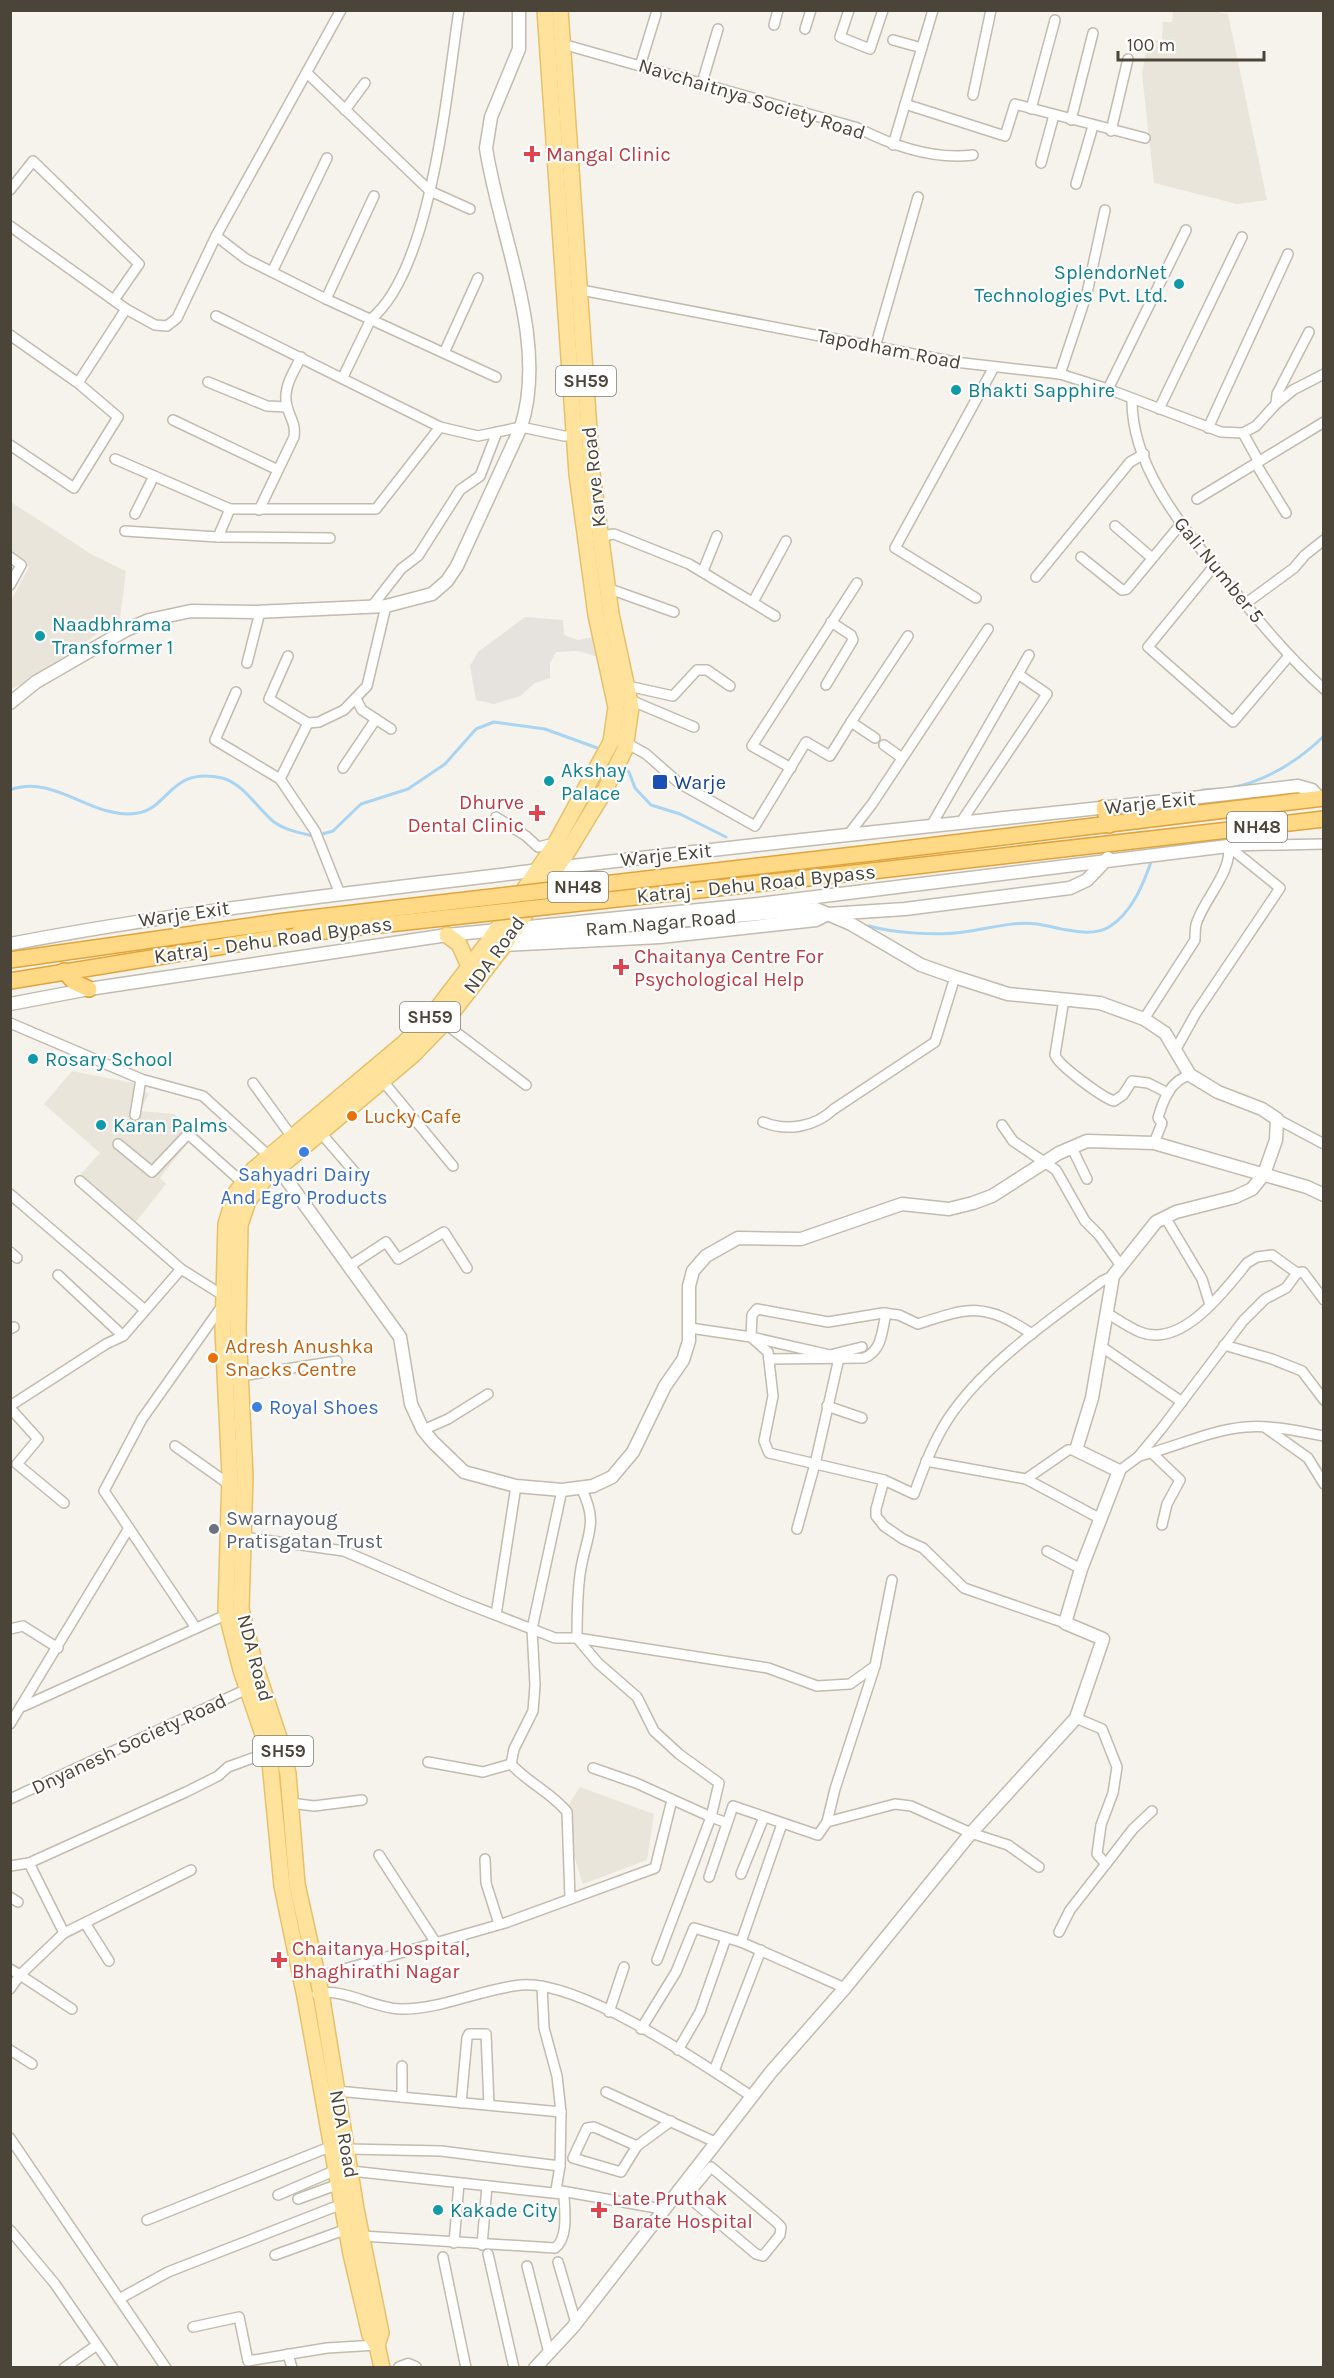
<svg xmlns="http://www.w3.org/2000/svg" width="1334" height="2378" font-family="Karla,sans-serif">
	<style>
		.residential { fill: #eae5da }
		.industrial { fill: #e6e2dd }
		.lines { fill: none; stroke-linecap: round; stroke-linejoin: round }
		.stream { stroke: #a9d4f2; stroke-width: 3 }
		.minor-casing { stroke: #c2bbae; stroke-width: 12 }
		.tertiary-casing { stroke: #c2bbae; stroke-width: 15 }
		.primary-casing { stroke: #e6c16a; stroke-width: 18 }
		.trunk-casing { stroke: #e0a43c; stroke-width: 18 }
		.minor { stroke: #fff; stroke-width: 9 }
		.tertiary { stroke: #fff; stroke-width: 12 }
		.primary { stroke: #ffe39c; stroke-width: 15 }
		.trunk { stroke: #ffd985; stroke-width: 15 }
		.trunk-bridge-casing { stroke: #e0a43c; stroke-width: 18; stroke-linecap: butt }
		.trunk-bridge { stroke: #ffd985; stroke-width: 15 }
		.health-dot { fill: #e0444e; stroke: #fff; stroke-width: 2 }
		.culture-dot { fill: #0f9aa8; stroke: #fff; stroke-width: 2 }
		.transit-dot { fill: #1a4fb4; stroke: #fff; stroke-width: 2 }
		.food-dot { fill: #e8710a; stroke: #fff; stroke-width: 2 }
		.shop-dot { fill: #3f7fe0; stroke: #fff; stroke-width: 2 }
		.worship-dot { fill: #6b7280; stroke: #fff; stroke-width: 2 }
		.labels { text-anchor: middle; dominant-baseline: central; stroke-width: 4.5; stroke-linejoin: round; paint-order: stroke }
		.shield { fill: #fff; stroke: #817c74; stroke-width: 1.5 }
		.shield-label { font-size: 18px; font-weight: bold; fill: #4b4439 }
		.street-label { font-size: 20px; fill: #4b4439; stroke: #fff }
		.health-label { font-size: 20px; fill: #be3a42; stroke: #fff; text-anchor: start }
		.culture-label { font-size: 20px; fill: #0d838f; stroke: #fff; text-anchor: start }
		.transit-label { font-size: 20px; fill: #164399; stroke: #fff; text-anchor: start }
		.food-label { font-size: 20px; fill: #c56008; stroke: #fff; text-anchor: start }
		.shop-label { font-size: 20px; fill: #366cbe; stroke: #fff }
		.worship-label { font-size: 20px; fill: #5b616d; stroke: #fff; text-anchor: start }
	</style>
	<rect width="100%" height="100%" fill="#f6f3ec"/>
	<g class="residential">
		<path d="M1173,11H1212L1228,14L1267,200L1237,204L1154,183L1142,74L1148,39L1162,40L1163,22H1172Z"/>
		<path d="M11,502L91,554L126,571L120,618L29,681L11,689V601L29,567L11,554Z"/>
		<path d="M72,1071L133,1083L149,1094L140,1111L174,1114L187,1123L183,1129L193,1136L160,1178L166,1184L135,1223L79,1176L100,1153L44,1104Z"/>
		<path d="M580,1787L654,1814L647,1860L583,1884L569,1840L568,1806Z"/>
	</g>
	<path class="industrial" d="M525,617L563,620L564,635L578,640L593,637L598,657L578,651L556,652L550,663V678L535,683L520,696L494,704L476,700L470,666L478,652Z"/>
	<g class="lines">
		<g class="stream">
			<path d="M622,766L629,772L635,788L651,805L680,814L726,837"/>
			<path d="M1230,788C1266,781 1298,761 1324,736"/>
			<path d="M10,790C55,773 93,821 138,813C169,808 171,766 222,778C243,783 258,809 274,822C285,830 300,833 313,836"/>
			<path d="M1199,793L1202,790L1221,789"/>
			<path d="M319,835L333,831L361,804L408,789L445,764L476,729L494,722L545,729L600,749"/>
			<path d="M869,926C894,933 937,936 964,932C989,929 1011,921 1037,924C1058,927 1089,939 1109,927C1132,913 1144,883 1152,859"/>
		</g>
		<defs>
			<g id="minor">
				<path d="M849,10L840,37L870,49L883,10"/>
				<path d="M774,25L778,10"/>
				<path d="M805,29L811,10"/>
				<path d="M893,40L922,48"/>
				<path d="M559,43L858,128C893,146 933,160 973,155"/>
				<path d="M640,66L656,14"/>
				<path d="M307,73L430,191L470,209"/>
				<path d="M702,83L718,29"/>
				<path d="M973,95L991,10"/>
				<path d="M905,104L1005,136L1015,104L1145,138"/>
				<path d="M1031,109L1055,20"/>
				<path d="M345,110L365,83"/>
				<path d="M1071,120L1093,33"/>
				<path d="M1111,131L1128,59"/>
				<path d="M893,145L933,10"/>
				<path d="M1041,163L1054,115"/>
				<path d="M1076,184L1093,126"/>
				<path d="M10,190L33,161L139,264L114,300"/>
				<path d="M10,226L126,309L155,325L167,326L177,318L216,236L341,10"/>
				<path d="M216,236L246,259L326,299L496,377"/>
				<path d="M272,272L327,158"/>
				<path d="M576,289L955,362L1060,374L1108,389L1221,432L1243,433L1256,426L1276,404L1293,390L1324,374"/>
				<path d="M326,299L374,196"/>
				<path d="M216,316L440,427L478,436L521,427L564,436H577"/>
				<path d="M10,335L78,383L118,417L74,488L10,445"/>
				<path d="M875,347L918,197"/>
				<path d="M444,353L478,278"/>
				<path d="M1060,374L1087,293L1105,210"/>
				<path d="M343,377L371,319C432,269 447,88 459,10"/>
				<path d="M208,382L267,406L287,407"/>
				<path d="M78,383L126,309"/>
				<path d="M1108,389L1186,230"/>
				<path d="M1132,399C1131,469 1187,532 1228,583C1258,620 1288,657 1324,689"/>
				<path d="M1276,404L1277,394L1309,332"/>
				<path d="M1159,409L1242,237"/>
				<path d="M173,420L278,470"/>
				<path d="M1208,428L1288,254"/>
				<path d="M1243,433L1259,462"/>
				<path d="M115,459L230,509H376L440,427"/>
				<path d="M1256,464L1286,513"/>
				<path d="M1197,499L1324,422"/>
				<path d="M259,510L294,437C296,423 290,419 287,406C282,388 294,372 301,357"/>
				<path d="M135,514L154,476"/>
				<path d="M1115,526L1152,558"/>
				<path d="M125,531L218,537L330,538"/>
				<path d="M218,537L230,509"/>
				<path d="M597,537L614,534L689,564L775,616"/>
				<path d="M10,557L21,565L10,585"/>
				<path d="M1081,557L1122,590L1127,589L1180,525"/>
				<path d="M1214,566L1148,647L1233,722L1288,657"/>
				<path d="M703,571L717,536"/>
				<path d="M1036,577L1130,462L1144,454"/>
				<path d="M607,588L674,612"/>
				<path d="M976,598L895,548L994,367"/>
				<path d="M753,602L786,541"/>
				<path d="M1245,604L1294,568L1305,555L1324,540"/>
				<path d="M373,605L401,569L418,556L460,490L480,476L497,432"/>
				<path d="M288,656L269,699L308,723L319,722L344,710L367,686L386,606"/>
				<path d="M247,663L260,612"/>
				<path d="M826,685L853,640L851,635L831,622"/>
				<path d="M628,686L673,696L697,670H707L730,686"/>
				<path d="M236,692L215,740L280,779L308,723"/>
				<path d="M356,699L362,710L391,729"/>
				<path d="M630,700L694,727"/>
				<path d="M875,738L851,722L908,636"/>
				<path d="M623,741L646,754L679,783L755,826L806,742L830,756L851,722"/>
				<path d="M884,745L902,758"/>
				<path d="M343,768L376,719"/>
				<path d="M791,768L752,746L857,583"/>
				<path d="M280,779L315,831L340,894"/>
				<path d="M496,817L526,836L538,847L555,843"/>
				<path d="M961,822L1047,694L1018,674"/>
				<path d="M931,826L1029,655"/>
				<path d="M848,835L872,804L988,629"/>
				<path d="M1064,999L1055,1055C1058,1065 1103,1098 1114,1101L1123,1095L1132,1081L1148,1083L1168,1093"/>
				<path d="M1144,1019L1195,940C1195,935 1195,930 1196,925C1201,903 1234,870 1228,846"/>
				<path d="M10,1023L141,1079L203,1096L269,1156"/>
				<path d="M444,1023L526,1085"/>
				<path d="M1176,1049L1196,1013L1280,888L1228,846L1324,844"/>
				<path d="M382,1080L453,1166"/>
				<path d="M253,1083L292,1137"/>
				<path d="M135,1115L141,1079"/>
				<path d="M1277,1119L1324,1144"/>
				<path d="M763,1122C787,1132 815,1127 834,1109L935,1042L955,977"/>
				<path d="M1002,1125L1013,1141L1056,1170L1085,1221L1099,1235L1121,1266"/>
				<path d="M320,1132L358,1176"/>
				<path d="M1154,1143L1162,1123L1158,1118C1163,1100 1171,1080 1190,1075"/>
				<path d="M118,1144L152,1172L188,1134L243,1183"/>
				<path d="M1072,1148L1087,1179"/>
				<path d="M80,1181L181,1269"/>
				<path d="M10,1194L145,1310"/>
				<path d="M1165,1217L1202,1279L1210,1305"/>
				<path d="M10,1252L17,1258"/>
				<path d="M348,1267L386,1242L398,1259L444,1232L467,1268"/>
				<path d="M1297,1273L1303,1272L1324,1300"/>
				<path d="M58,1275L123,1336"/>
				<path d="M1107,1313C1117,1319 1128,1327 1140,1332C1182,1349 1225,1290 1247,1263L1257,1257L1272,1255L1297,1273L1286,1288L1265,1299L1243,1321L1162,1428L1138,1457L1119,1471"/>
				<path d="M690,1328L751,1337L768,1352L773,1396L764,1441L769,1453L884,1480L914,1494C924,1467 933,1442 948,1419C984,1364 1050,1320 1102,1281L1113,1276"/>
				<path d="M10,1329L14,1327"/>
				<path d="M1224,1345L1272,1359L1302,1371L1324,1400"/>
				<path d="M862,1347L830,1355L751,1337L752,1315L757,1309L828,1322L883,1313L899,1315L918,1324C970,1307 984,1302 1032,1334"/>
				<path d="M1102,1347L1182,1402"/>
				<path d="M769,1359L864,1358C882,1351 882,1331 886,1313"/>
				<path d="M241,1376L337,1361"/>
				<path d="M10,1406L106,1344L123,1336L181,1269L224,1296"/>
				<path d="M827,1406L862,1418"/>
				<path d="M10,1408L38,1439L17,1464L64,1503"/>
				<path d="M1266,1428L1308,1458L1324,1484"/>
				<path d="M423,1430L448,1419L488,1394"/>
				<path d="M175,1446L230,1485"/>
				<path d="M1152,1453L1180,1480L1167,1504L1162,1525"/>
				<path d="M1139,1456C1174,1448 1209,1430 1246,1427C1272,1425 1298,1431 1324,1436"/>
				<path d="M926,1461L1026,1479L1068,1450H1076"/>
				<path d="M1026,1479L1099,1518"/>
				<path d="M884,1480L876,1509V1516L884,1526L903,1539L923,1548L964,1588L1065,1623"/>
				<path d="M581,1488C599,1523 587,1534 581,1568C577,1591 577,1615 577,1638L598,1663L637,1697L654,1731L679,1754L719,1783L711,1817L727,1823"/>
				<path d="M562,1490L532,1629L535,1685L533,1711L514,1749L511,1764C528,1783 552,1793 567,1812L570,1899"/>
				<path d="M129,1528L104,1491L142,1419L222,1306"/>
				<path d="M797,1529L815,1464L839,1358"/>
				<path d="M243,1537L344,1551L457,1600L555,1638H577L768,1668L817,1686L850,1684L875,1666"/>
				<path d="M1047,1551L1081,1569"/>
				<path d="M496,1615L516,1486"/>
				<path d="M10,1629L23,1626L58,1648"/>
				<path d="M24,1706L230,1613"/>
				<path d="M10,1724L129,1528L196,1628"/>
				<path d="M428,1762L483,1772L511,1764"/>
				<path d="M593,1768L636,1783L711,1817L657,1960"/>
				<path d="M10,1799L247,1689"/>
				<path d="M290,1803L314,1806L362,1800"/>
				<path d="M827,1822L835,1789L875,1666L892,1580"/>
				<path d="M379,1855L436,1943"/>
				<path d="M485,1859L486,1883L499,1924"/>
				<path d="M29,1863L64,1933L191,1870"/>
				<path d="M1106,1864L1133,1829L1152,1811"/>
				<path d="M10,1866L29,1863L186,1792L218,1776L228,1767L272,1751"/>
				<path d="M741,1874L764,1817"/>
				<path d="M709,1877L733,1806L818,1835L827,1822L895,1804L911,1806L971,1833L1008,1845L1039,1867"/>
				<path d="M10,1897L18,1902"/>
				<path d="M85,1923L109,1961"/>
				<path d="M1059,1932L1070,1910L1106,1864L1097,1854L1101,1825L1113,1793L1117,1767L1102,1729L1076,1718"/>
				<path d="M741,1942L782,1824"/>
				<path d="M10,1969L20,1975L64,1933"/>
				<path d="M313,1978L505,1923L655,1868L672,1800"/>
				<path d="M542,1986L544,2028L557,2076L561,2112"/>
				<path d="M10,1989L20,1975L72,2009"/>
				<path d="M317,1994C343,1987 372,2008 400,2009C441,2010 480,1989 521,1985C580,1980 700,2062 751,2096"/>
				<path d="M609,2012L624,1967"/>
				<path d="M641,2029L676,1972L694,1928L741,1942L845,1988"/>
				<path d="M10,2050L32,2064"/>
				<path d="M678,2050L700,2012L726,1938"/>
				<path d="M402,2066V2097"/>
				<path d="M714,2071L761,1950"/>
				<path d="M337,2091L561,2112L560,2166L441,2151L348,2149"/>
				<path d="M606,2092L715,2142"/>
				<path d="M461,2103L467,2038L469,2034H486L489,2105"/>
				<path d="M10,2138L166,2368"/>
				<path d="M637,2146L621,2172L573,2158L587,2128L594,2127L637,2146L671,2121"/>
				<path d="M560,2166L556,2190L662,2209"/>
				<path d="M351,2171L562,2194L564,2197C565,2212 568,2239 555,2248L362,2236"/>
				<path d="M678,2189L687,2196L756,2254L763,2256L780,2235L781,2227L775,2221L711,2167L687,2196"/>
				<path d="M278,2195L336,2170"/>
				<path d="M298,2199L339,2184"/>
				<path d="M147,2220L332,2146"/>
				<path d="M10,2230L55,2284L113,2368"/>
				<path d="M454,2243L459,2183"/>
				<path d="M482,2245L487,2186"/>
				<path d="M488,2254L514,2368"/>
				<path d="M275,2255L347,2229"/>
				<path d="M443,2257L466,2368"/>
				<path d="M558,2262L576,2323"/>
				<path d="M527,2266L549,2353"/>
				<path d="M119,2299L168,2272L342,2204"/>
				<path d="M193,2327L239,2317L248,2361L327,2348L377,2345"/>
				<path d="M288,2354L292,2368"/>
				<path d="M64,2368L97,2345"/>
			</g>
			<g id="tertiary">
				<path d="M10,703L36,682L126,630L149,620L191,611L255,612L386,606L432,594L447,581L457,566L521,427C549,341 499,235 486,148L491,117L519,49V10"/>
				<path d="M504,936L816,909L851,924L921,965L955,977L1008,994L1100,1003L1144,1019L1165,1033L1190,1075L1218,1092L1262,1109L1277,1119L1276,1140L1264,1174L1252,1189L1235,1197L1176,1212L1156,1222L1113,1276L1092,1398L1076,1450L1119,1471L1081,1569L1065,1623L1103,1639L1076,1718L971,1833L845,1988L771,2072L573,2327L535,2368"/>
				<path d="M10,944C186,910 363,892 540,870C792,839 1045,815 1298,786L1312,790L1320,799"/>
				<path d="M505,945L660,937L816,920L828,914L905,909L1070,888L1087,880L1108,858"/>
				<path d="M10,1004L89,989L447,935L759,904L1228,846"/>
				<path d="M274,1162L400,1337L411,1404L423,1430L433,1442L464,1472L516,1486L562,1490L593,1486L612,1477L633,1452L665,1386L683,1360L689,1341V1286L693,1271L706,1256L738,1238L801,1239L902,1204L949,1209L973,1203L992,1196L1059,1153L1087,1141L1154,1143L1307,1187L1324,1195"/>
				<path d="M400,2368L408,2365L415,2368"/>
			</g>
			<g id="primary">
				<path d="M447,935L459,944L469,966"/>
				<path d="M377,2345L381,2333L356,2209L321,1993L297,1884L288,1774L282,1747L255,1665L241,1609L245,1476L238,1330L240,1225L248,1201L264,1180L413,1055L444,1023L502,948L566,854L605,790L625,749L631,707L611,614L592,473L560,10"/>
				<path d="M382,2368L377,2345L370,2335L351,2254L305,1997L282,1886L269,1752L241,1670L226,1611L230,1476L223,1330L226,1224L235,1194L253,1170L403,1044L433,1014L489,941L554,846L611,742L616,707L596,615L577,474L545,10"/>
			</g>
			<g id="trunk">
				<path d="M1104,808L1109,825"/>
				<path d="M871,853L1324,798"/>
				<path d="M872,871L1324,819"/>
				<path d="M10,960L285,921"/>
				<path d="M64,971L74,982L89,989"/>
				<path d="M10,981L298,934"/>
			</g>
		</defs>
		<use href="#minor" class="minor-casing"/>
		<use href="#tertiary" class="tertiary-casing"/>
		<use href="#primary" class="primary-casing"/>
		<use href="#trunk" class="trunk-casing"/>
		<use href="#minor" class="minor"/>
		<use href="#tertiary" class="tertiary"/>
		<use href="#primary" class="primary"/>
		<use href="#trunk" class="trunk"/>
		<defs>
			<g id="trunk-bridge">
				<path d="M285,921L871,853"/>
				<path d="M298,934L872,871"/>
			</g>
		</defs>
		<use href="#trunk-bridge" class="trunk-bridge-casing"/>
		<use href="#trunk-bridge" class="trunk-bridge"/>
	</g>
	<g class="health-dot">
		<path d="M529 145h6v6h6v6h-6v6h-6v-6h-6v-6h6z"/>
		<path d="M534 804h6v6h6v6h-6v6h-6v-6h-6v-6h6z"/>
		<path d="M618 958h6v6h6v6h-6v6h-6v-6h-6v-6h6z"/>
		<path d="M276 1951h6v6h6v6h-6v6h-6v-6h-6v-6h6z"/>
		<path d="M596 2201h6v6h6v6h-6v6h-6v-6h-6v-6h6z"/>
	</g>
	<g class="culture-dot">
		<circle cx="1179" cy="284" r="6"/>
		<circle cx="956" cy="390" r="6"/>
		<circle cx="40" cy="636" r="6"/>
		<circle cx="549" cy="781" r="6"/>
		<circle cx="33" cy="1059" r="6"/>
		<circle cx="101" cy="1125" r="6"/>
		<circle cx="438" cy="2210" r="6"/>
	</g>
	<rect class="transit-dot" x="652" y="774" width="16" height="16" rx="3"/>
	<g class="food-dot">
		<circle cx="352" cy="1116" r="6"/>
		<circle cx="213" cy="1358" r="6"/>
	</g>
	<g class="shop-dot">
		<circle cx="304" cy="1152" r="6"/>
		<circle cx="257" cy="1407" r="6"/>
	</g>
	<circle class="worship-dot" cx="214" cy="1529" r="6"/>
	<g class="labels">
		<g class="shield">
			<rect x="556" y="366" width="60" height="30" rx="4.5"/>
			<rect x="1227" y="812" width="60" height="30" rx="4.5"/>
			<rect x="548" y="872" width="60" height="30" rx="4.5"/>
			<rect x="400" y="1002" width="60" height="30" rx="4.5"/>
			<rect x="253" y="1736" width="60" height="30" rx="4.5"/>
		</g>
		<g class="shield-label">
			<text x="586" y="381">SH59</text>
			<text x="1257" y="827">NH48</text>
			<text x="578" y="887">NH48</text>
			<text x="430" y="1017">SH59</text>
			<text x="283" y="1751">SH59</text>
		</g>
		<g class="street-label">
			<text transform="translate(752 99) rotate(17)">Navchaitnya Society Road</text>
			<text transform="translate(889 349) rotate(11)">Tapodham Road</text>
			<text transform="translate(594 477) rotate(-96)">Karve Road</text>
			<text transform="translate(1219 570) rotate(51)">Gali Number 5</text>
			<text transform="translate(1150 803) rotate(-6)">Warje Exit</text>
			<text transform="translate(666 855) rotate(-6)">Warje Exit</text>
			<text transform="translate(756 884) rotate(-6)">Katraj - Dehu Road Bypass</text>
			<text transform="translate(184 914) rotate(-8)">Warje Exit</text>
			<text transform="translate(661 923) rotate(-5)">Ram Nagar Road</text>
			<text transform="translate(273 940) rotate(-8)">Katraj - Dehu Road Bypass</text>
			<text transform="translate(494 955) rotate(-54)">NDA Road</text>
			<text transform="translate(255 1658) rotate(75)">NDA Road</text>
			<text transform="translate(129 1744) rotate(-25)">Dnyanesh Society Road</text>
			<text transform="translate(344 2134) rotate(80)">NDA Road</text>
		</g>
		<g class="health-label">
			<text x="546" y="154">Mangal Clinic</text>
			<text x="524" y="802" text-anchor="end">Dhurve<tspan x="524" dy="23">Dental Clinic</tspan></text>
			<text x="634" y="956">Chaitanya Centre For<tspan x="634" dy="23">Psychological Help</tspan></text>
			<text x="292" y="1948">Chaitanya Hospital,<tspan x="292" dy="23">Bhaghirathi Nagar</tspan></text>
			<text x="612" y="2198">Late Pruthak<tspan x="612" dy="23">Barate Hospital</tspan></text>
		</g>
		<g class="culture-label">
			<text x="1167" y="272" text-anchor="end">SplendorNet<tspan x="1167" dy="23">Technologies Pvt. Ltd.</tspan></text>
			<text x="968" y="390">Bhakti Sapphire</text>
			<text x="52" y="624">Naadbhrama<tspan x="52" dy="23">Transformer 1</tspan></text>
			<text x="561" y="770">Akshay<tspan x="561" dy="23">Palace</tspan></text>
			<text x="45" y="1059">Rosary School</text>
			<text x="113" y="1125">Karan Palms</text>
			<text x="450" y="2210">Kakade City</text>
		</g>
		<g class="transit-label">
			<text x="674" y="782">Warje</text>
		</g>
		<g class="food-label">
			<text x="364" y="1116">Lucky Cafe</text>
			<text x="225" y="1346">Adresh Anushka<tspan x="225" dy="23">Snacks Centre</tspan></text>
		</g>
		<g class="shop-label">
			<text x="304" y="1174">Sahyadri Dairy<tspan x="304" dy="23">And Egro Products</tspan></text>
			<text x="269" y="1407" text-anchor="start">Royal Shoes</text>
		</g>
		<g class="worship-label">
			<text x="226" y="1518">Swarnayoug<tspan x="226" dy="23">Pratisgatan Trust</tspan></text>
		</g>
	</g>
	<rect width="1334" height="2378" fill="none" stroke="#4b4439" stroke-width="24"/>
	<path d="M1118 51v9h146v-9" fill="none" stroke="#4b4439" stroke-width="3"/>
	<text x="1127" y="51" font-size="18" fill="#4b4439" stroke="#ffffff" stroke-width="4.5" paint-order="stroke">100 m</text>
</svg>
